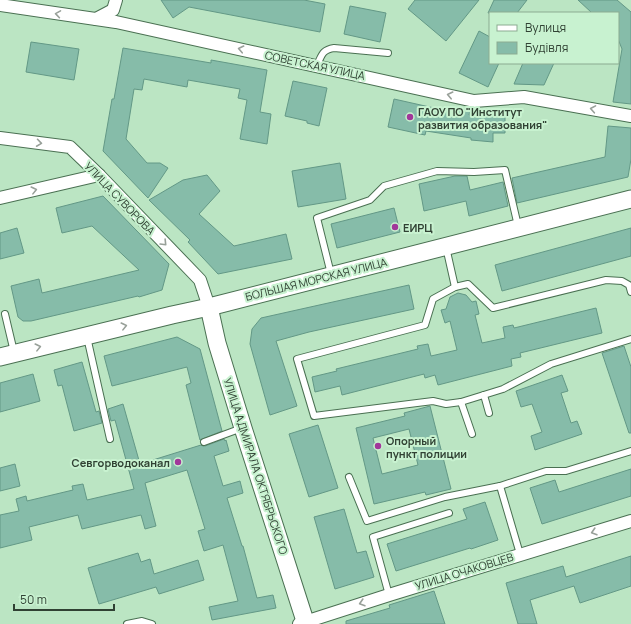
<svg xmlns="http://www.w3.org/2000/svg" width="631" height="624" font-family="Manrope,sans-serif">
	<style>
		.building { fill: #86bca9; stroke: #639886; fill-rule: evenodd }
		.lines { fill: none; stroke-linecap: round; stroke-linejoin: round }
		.lane-casing { stroke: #4a7052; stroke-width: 8 }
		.street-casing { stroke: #4a7052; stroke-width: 14 }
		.secondary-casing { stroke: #4a7052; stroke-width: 19 }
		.lane { stroke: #fff; stroke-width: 6 }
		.street { stroke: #fff; stroke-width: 12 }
		.secondary { stroke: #fff; stroke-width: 17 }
		.oneway { stroke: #98a099 }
		.poi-dot { fill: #a1379a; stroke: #c8f2d0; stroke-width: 1.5 }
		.labels { text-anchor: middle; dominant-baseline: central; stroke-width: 4; stroke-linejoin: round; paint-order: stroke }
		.street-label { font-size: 11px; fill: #304133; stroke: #c8f2d0 }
		.poi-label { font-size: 11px; font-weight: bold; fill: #304133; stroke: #c8f2d0; text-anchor: start }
	</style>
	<rect width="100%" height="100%" fill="#bbe5c3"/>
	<g class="building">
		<path d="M161,0H304L325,4L320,32L189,7L173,18Z"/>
		<path d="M415,0H479L446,41L408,9Z"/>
		<path d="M494,0H527L517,13H488Z"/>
		<path d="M578,0H617L631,12V104L613,102L622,49L618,39V13H592Z"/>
		<path d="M350,6L386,13L380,42L344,34Z"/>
		<path d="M479,31L490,37V63H499L488,87L459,73Z"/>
		<path d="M31,42L79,49L74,80L26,72Z"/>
		<path d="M123,48L211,63V60L267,70L260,112L271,114L267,144L240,139L247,100L238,98L240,89L188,80L187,87L144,79L142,90L134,89L126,139L147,163H160L168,168L148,198L103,151L112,99H114Z"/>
		<path d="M523,63H554L544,85L514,84Z"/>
		<path d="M293,81L327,88L319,126L307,123V121L285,116Z"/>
		<path d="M394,99L443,110V107L470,111L469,115L505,116V133H493V142L471,140V138L426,131L425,135L388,127Z"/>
		<path d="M608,126L631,128V159L628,177L517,203L512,178L605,157Z"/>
		<path d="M340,163L346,199L298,207L292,171Z"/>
		<path d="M207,175L220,191L199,214L234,246L286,234L292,259L218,274L188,242L190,240L149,200L183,180Z"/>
		<path d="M455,176H467L470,190L503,182L508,206L469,216L466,201L424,211L419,184Z"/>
		<path d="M103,196L169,264L162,290L139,297L138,296L31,321H23L18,317L11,286L39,279L42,293L139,270L92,226L62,233L56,208Z"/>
		<path d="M394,208L400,232L337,248L331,224Z"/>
		<path d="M17,228L24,253L0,259V233Z"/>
		<path d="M631,228V256L502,291L495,265Z"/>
		<path d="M409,285L414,309L309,332L276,341L297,406L270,415L250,344L252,329L261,318Z"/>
		<path d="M458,293L466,295L472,302L476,301L479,314L475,315L482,343L505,338L503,327L513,325L514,328L596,308L602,333L520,353L521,357L511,359L512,366L438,385L435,375L425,378L424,374L342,395L340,386L315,392L312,377L337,371L336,369L418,349L417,346L428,344L431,356L457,350L450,321L445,323L441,310L446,309L450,297Z"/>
		<path d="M177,337L200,349L222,431L200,440L186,385L191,383L187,367L112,386L104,356Z"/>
		<path d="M624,346L631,367V433H629L602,353Z"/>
		<path d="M82,362L96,412L99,411L102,423L74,431L62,385L58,386L54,370Z"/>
		<path d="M33,374L40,401L0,412V383Z"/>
		<path d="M562,375L568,391L561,393L571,423L577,421L582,434L535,450L531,436L542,432L532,404L521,407L516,391Z"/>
		<path d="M123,404L140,464L201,445L205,446L224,439L225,441L226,440L229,451L214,456L223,486L240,481L243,493L227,498L242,546H243L257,598L273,595L276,608L212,620L209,607L238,601L223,545L204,551L198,531L205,529L187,470L145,483L156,526L145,529L141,515L82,529L78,515L29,527L32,540L0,548V515L19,511L16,499L26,496L27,501L73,490L72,486L83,484L87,500L134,489L115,420L111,421L108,409Z"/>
		<path d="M430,406L451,489L426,495L425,492L374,504L356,428L405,416L404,413ZM409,429L418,465L382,474L373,438Z"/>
		<path d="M318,425L338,488L309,497L289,434Z"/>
		<path d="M15,464L20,486L0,491V468Z"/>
		<path d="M631,469V496L542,524L530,488L555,480L559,492Z"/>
		<path d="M485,502L498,540L471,549L470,548L396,571L387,544L467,519L463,509Z"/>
		<path d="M344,509L357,553L366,551L374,577L335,589L314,517Z"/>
		<path d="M138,553L141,562L150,559L154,574L198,560L204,580L159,594L156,587L99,604L88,568Z"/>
		<path d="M631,556V586L580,603L574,586L530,600L537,624H518L506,583L563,566L566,577Z"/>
		<path d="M434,591L445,624H346V621L390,608L389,605Z"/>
	</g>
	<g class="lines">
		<defs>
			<g id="lane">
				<path d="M317,65C322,55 322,50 334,48L388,53"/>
				<path d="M446,247L455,287"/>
				<path d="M331,274L317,218L370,200L384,186L437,171L474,172L505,170L518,226"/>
				<path d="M631,292L629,285L622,281L606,280L493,308L468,284L455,287L433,299L425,325L297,359L314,416L433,401L446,404L461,402L503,389L551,364L631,339"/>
				<path d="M5,314L14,352"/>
				<path d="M87,337L110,439"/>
				<path d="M484,395L489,413"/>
				<path d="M461,402L472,434"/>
				<path d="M204,442L242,428"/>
				<path d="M349,477L367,521L445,497L500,486L546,471H566L631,451"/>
				<path d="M500,486L520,554"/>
				<path d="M389,595L373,537L449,513"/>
				<path d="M127,624L142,621L152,624"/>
			</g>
			<g id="street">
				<path d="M0,5L116,22L474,101L524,97L631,116"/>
				<path d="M96,19L113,10L116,0"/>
				<path d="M0,138L70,147L99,175L200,280L209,307"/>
				<path d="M0,198L99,175"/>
				<path d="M299,624L389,595L631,521"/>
			</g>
			<g id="secondary">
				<path d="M209,307L217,343L243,428L306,624"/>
				<path d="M0,357L172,315L209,307L631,199"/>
			</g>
		</defs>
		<use href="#lane" class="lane-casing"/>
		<use href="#street" class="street-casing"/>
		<use href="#secondary" class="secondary-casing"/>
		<use href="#lane" class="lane"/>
		<use href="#street" class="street"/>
		<use href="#secondary" class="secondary"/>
	</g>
	<defs><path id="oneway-chevron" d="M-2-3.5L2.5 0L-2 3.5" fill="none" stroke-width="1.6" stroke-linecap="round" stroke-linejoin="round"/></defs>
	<g class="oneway">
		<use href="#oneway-chevron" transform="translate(58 14) rotate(-171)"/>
		<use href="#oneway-chevron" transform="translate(241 49) rotate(-168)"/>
		<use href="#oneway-chevron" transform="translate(450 95) rotate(-167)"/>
		<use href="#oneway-chevron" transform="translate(593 109) rotate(-170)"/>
		<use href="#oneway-chevron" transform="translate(39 143) rotate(8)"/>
		<use href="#oneway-chevron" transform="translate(34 190) rotate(-14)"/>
		<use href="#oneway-chevron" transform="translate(164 243) rotate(46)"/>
		<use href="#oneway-chevron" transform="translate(124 326) rotate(-14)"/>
		<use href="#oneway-chevron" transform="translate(38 347) rotate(-14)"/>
		<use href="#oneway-chevron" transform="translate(594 532) rotate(163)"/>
		<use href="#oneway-chevron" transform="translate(362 603) rotate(163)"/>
	</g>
	<g class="poi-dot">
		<circle cx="410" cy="117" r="4"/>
		<circle cx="395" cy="227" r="4"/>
		<circle cx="378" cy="446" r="4"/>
		<circle cx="178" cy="462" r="4"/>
	</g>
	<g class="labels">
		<g class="street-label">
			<text transform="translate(315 65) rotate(12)">СОВЕТСКАЯ УЛИЦА</text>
			<text transform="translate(120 198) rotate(46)">УЛИЦА СУВОРОВА</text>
			<text transform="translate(316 279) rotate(-14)">БОЛЬШАЯ МОРСКАЯ УЛИЦА</text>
			<text transform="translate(256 466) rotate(72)">УЛИЦА АДМИРАЛА ОКТЯБРЬСКОГО</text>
			<text transform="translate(464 571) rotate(-17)">УЛИЦА ОЧАКОВЦЕВ</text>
		</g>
		<g class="poi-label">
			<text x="418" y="111">ГАОУ ПО "Институт<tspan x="418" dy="13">развития образования"</tspan></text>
			<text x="403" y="227">ЕИРЦ</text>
			<text x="386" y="440">Опорный<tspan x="386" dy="13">пункт полиции</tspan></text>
			<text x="170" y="462" text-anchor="end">Севгорводоканал</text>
		</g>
	</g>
	<rect x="489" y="12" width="130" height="52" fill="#c8f2d0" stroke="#8bab91"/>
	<rect x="497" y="25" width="20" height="6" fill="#ffffff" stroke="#8bab91"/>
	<text x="525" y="32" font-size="12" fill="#304133">Вулиця</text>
	<rect x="497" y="42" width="20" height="12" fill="#86bca9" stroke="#8bab91"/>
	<text x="525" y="52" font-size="12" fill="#304133">Будівля</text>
	<path d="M14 604v6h100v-6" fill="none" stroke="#304133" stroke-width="2"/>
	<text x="20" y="604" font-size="12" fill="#304133" stroke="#c8f2d0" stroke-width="3" paint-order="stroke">50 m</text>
</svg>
